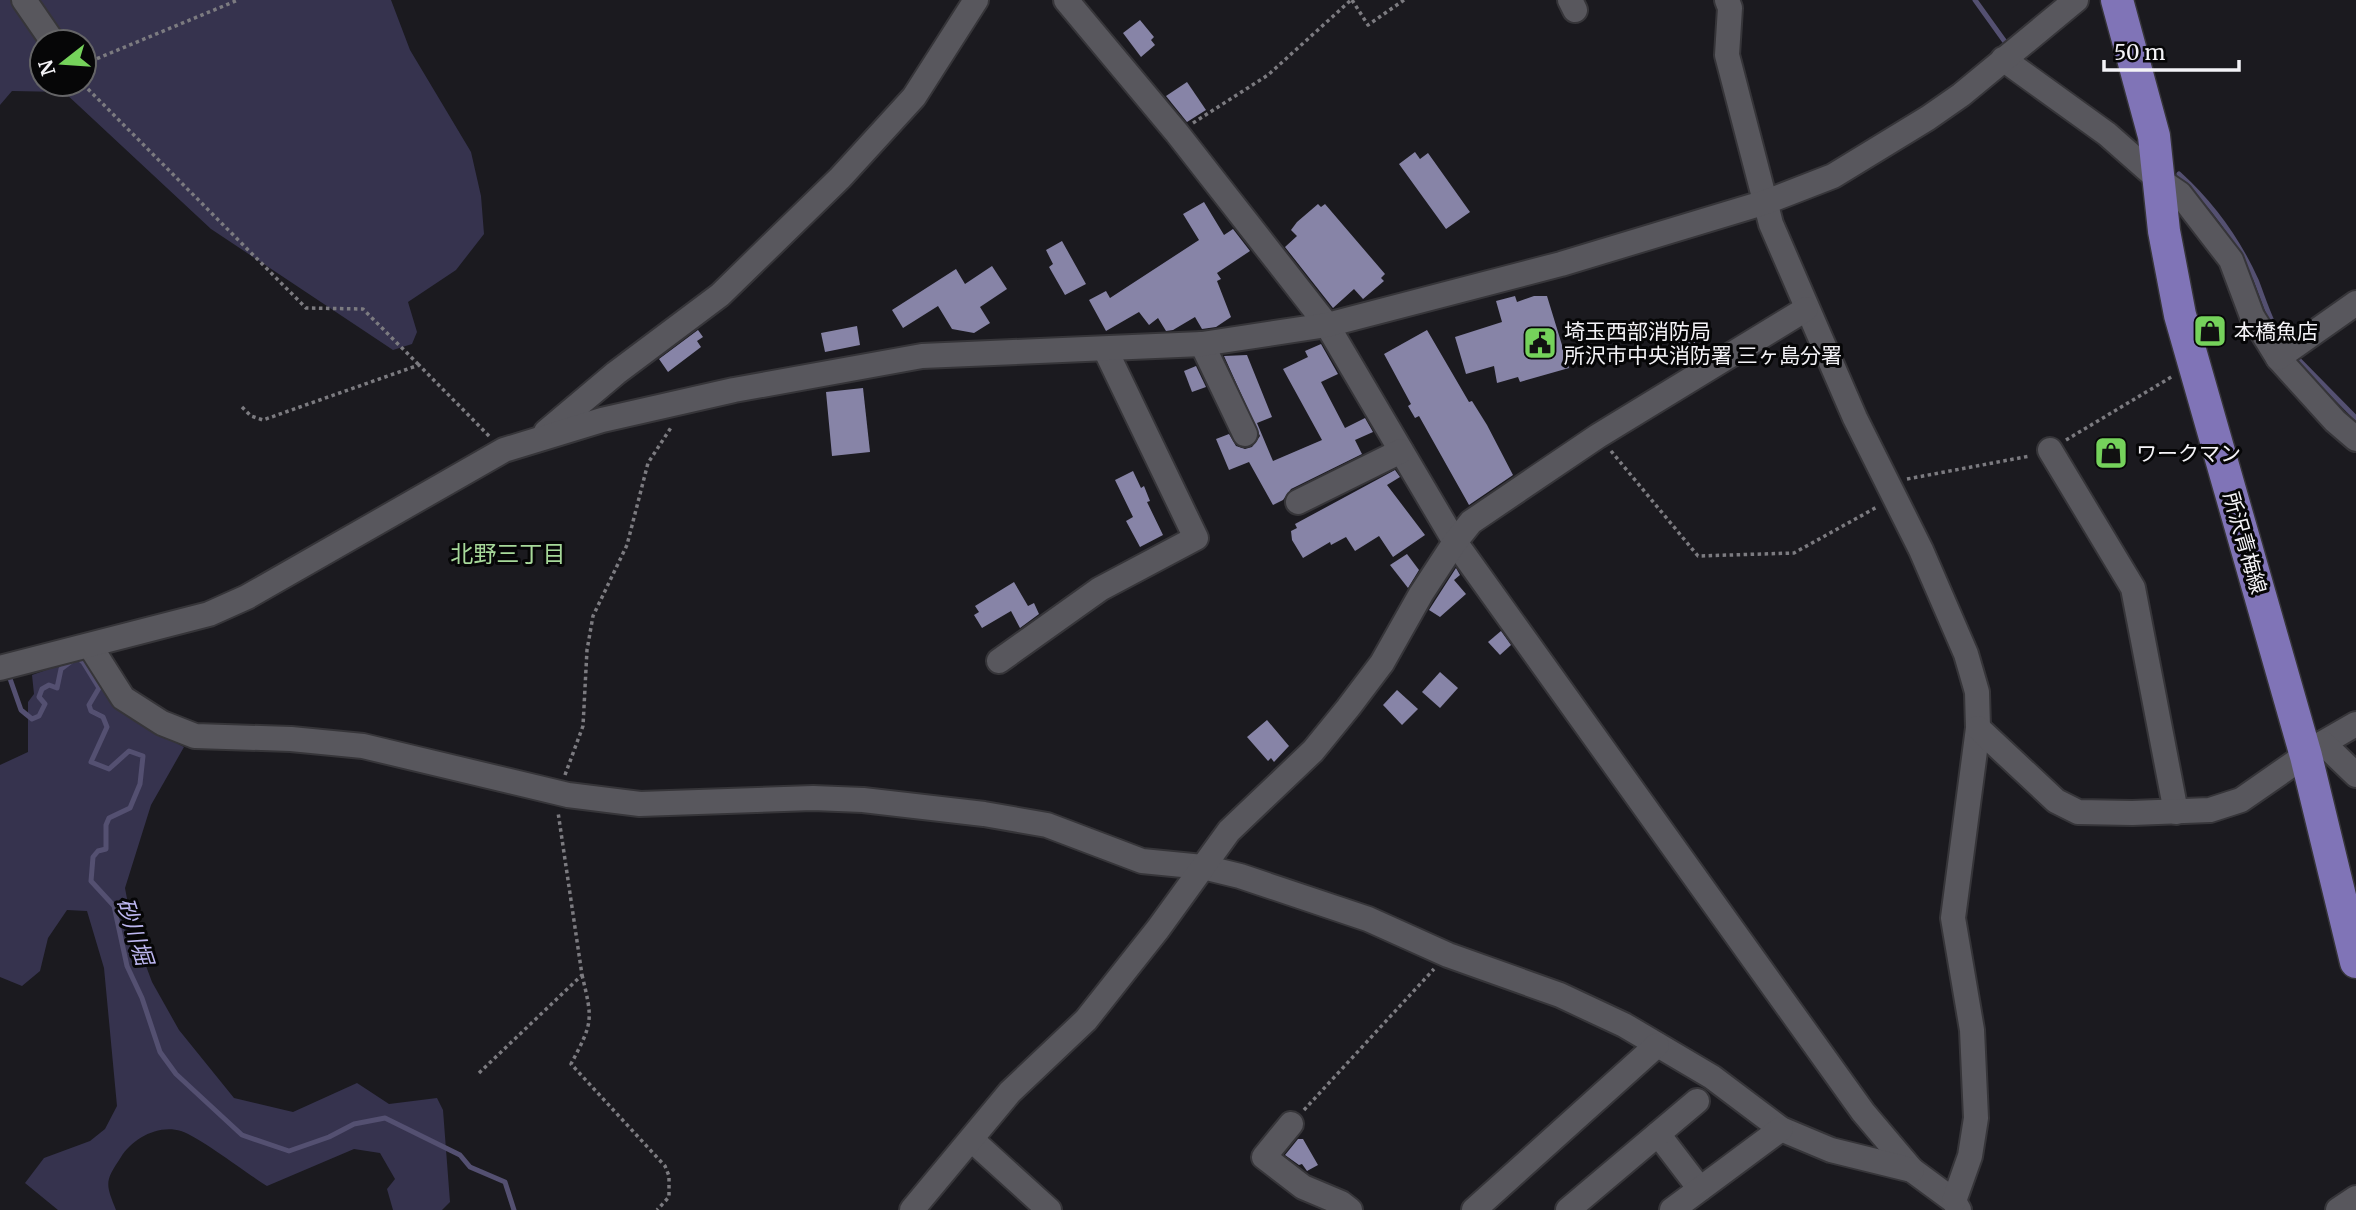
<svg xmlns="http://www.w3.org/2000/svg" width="2356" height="1210" font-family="Merriweather,'Noto Sans JP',serif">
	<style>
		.green { fill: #36334e; fill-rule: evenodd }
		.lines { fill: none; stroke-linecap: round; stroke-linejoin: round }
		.stream { stroke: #545071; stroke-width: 5 }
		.building { fill: #8784a7 }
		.minor-casing { stroke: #363539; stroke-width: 28 }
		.major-casing { stroke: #363539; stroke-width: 35 }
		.path { stroke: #7c7b80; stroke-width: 3.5; stroke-dasharray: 3.5 3.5; stroke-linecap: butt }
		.minor { stroke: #58575d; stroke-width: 24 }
		.major { stroke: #8074b7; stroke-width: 32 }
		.labels { text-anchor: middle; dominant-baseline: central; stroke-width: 6; stroke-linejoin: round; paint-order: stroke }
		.poi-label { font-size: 21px; fill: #f4f3f7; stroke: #060607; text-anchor: start }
		.street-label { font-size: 21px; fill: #f4f3f7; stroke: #060607 }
		.neighbourhood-label { font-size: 23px; fill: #a7d99a; stroke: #060607 }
		.water-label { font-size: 23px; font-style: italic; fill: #bdb7f1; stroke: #060607 }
	</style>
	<rect width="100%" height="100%" fill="#1b1a1f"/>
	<g class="green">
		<path d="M0,0H391L410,50L471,152L481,196L484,234L456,270L408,302L417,332L412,344L393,350L211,229L64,92L12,91L0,105ZM42,42H84V84H42Z"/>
		<path d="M83,657L143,725L184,747L151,805L125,888L133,931L152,982L179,1030L234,1098L293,1112L357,1083L389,1104L437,1098L443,1110L450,1202L442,1210H393L387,1189L395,1179L380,1153L354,1149L267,1186C246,1173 201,1138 181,1131C158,1124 132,1139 121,1157C105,1181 105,1183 116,1210H58L25,1183L44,1158L90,1141L105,1129L117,1106L104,968L87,911L67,910L48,938L40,971L22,986L0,977V765L28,752V702L34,694L32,675Z"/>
	</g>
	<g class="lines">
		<g class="stream">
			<path d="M1975,0L2008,46"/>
			<path d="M2179,174C2213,205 2237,238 2256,280C2265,303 2271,325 2286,345"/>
			<path d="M2294,355L2356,418"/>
			<path d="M8,673L21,710L32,719L39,716L45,704L39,697L42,689L49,685L57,688L61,669L77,657L83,662L99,688L89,705L91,711L103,717L107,727L91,762L109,769L129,751L143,756L140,784L130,808L109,818L106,825V849L98,851L93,857L91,881L114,906L127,966L142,998L160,1052L176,1074L242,1135L289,1151L329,1137L354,1124L385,1118L460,1155L470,1167L505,1182L514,1210"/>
		</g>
	</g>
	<g class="building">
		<path d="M1140,20L1154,37L1151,40L1155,45L1141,57L1123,33Z"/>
		<path d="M1187,82L1206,110L1187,122L1166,96Z"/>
		<path d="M1415,152L1420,159L1428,153L1470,212L1446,229L1399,164Z"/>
		<path d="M1204,202L1224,235L1233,229L1250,251L1217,273L1221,279L1217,281L1231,317L1216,327L1202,329L1195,317L1173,330L1166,331L1158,318L1149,325L1139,312L1106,331L1089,300L1106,291L1110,298L1199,240L1183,214Z"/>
		<path d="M1318,204L1321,207L1325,204L1385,274L1381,278L1384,281L1363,299L1354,289L1333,308L1285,247L1297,236L1291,230L1297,222Z"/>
		<path d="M1062,241L1086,284L1065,295L1049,267L1053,264L1046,250Z"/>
		<path d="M992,266L1007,289L980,307L990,323L974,333L952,329L938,306L903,328L892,310L956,269L965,284Z"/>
		<path d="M1515,296L1517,302L1534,296H1547L1569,368L1520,382L1518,377L1497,383L1494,366L1466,374L1455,337L1502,322L1496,301Z"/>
		<path d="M857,326L860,345L825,352L821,333Z"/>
		<path d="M1690,327L1696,346L1676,352L1669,332Z"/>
		<path d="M698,330L703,337L697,341L701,347L668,372L659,359Z"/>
		<path d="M1427,330L1469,402L1472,401L1487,425L1513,475L1469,505L1419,416L1415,418L1408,406L1411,404L1384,354Z"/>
		<path d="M1321,344L1338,374L1321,382L1345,428L1365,418L1373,432L1355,440L1362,454L1291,489L1283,500L1273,505L1249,462L1229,470L1216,439L1229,434L1236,446L1245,449L1252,447L1260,436L1224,356L1247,355L1272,417L1257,423L1273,461L1322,440L1283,369L1308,357L1305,351Z"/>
		<path d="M1196,366L1206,387L1192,392L1184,371Z"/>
		<path d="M863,388L870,452L832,456L826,392Z"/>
		<path d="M1395,470L1400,477L1387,485L1425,535L1393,557L1379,536L1355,551L1346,537L1331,545L1330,542L1303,558L1292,540L1291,531L1297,528L1295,524Z"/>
		<path d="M1133,471L1141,488L1144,486L1150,501L1147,502L1163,535L1140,547L1126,521L1133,517L1115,480Z"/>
		<path d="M1407,554L1419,570L1408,588L1390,565Z"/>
		<path d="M1456,568L1460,575L1454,580L1466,594L1440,617L1429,610Z"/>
		<path d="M1014,582L1028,606L1034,603L1039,614L1020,628L1011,611L982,628L974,615L979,612L975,606Z"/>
		<path d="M1501,631L1511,645L1500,655L1488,642Z"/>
		<path d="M1440,672L1458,688L1440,708L1422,692Z"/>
		<path d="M1397,690L1418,709L1402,725L1383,705Z"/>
		<path d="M1267,720L1289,746L1274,762L1271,758L1268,761L1247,737Z"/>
		<path d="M1298,1139H1303L1318,1165L1307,1171L1302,1164L1299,1165L1285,1155Z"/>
	</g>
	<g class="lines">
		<defs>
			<g id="minor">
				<path d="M24,0L53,42"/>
				<path d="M1066,0L1177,133L1327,325L1455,542L1863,1112L1912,1170L1954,1201L1959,1210"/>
				<path d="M1570,0L1575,10"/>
				<path d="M1727,0L1730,8L1727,55L1771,224L1855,418L1921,550L1966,654L1977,692L1978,728L1953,918L1972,1030L1976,1118L1970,1156L1954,1201"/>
				<path d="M2003,59L2107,134L2158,179L2180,194L2231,260L2252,316L2278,358L2335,421L2356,439"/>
				<path d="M1202,344L1245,434"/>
				<path d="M2278,358L2356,303"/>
				<path d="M546,432L616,373L720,295L840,178L914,97L976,0"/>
				<path d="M2050,450L2133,588L2176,812"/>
				<path d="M1298,502L1401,451"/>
				<path d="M90,646L123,698L162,723L195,736L291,739L363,746L568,795L640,804L813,798L863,800L984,814L1047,825L1142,861L1203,867L1240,876L1368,919L1448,955L1560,995L1624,1025L1712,1077L1781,1129L1831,1150L1912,1170"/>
				<path d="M999,661L1100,589L1196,538L1105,349"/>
				<path d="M0,668L209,614L247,597L504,450L602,420L734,390L922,356L1202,344L1327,325L1561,264L1766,202L1833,176L1928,118L1961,95L2076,0"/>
				<path d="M1978,728L2056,801L2078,812L2132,813L2210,810L2241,800L2323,743L2356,724"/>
				<path d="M2323,743L2356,775"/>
				<path d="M1291,1124L1264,1157L1303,1187L1341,1203L1350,1210"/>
				<path d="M1658,1134L1700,1189"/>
				<path d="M972,1140L1049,1210"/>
				<path d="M912,1210L1010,1092L1086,1020L1158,929L1229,831L1313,751L1348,708L1382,663L1421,594L1455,542L1471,522L1598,436L1806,309"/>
				<path d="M1474,1210L1657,1045"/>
				<path d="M1568,1210L1697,1101"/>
				<path d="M1672,1210L1781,1129"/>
				<path d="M2338,1210L2356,1198"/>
			</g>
			<path id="major" d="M2117,0L2154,136L2164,231L2180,315L2306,756L2356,962"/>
		</defs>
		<use href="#minor" class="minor-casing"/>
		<use href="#major" class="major-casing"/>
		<g class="path">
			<path d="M1352,0L1368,25L1404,0"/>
			<path d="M84,64L238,0"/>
			<path d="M83,84L306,308L363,309L419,365"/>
			<path d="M1193,123L1268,75L1351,0"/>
			<path d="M242,407L251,416L263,420L419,365L490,437"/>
			<path d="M2066,440L2173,376"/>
			<path d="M1611,451L1698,556L1794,553L1877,507"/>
			<path d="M1907,479L2030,456"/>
			<path d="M565,775L583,726L587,650L593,616L627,545L648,463L672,426"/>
			<path d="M582,975C593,1021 593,1022 571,1064L665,1166L669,1176V1197L657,1210"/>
			<path d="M479,1073L582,975L558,812"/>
			<path d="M1304,1110L1434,969"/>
		</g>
		<use href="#minor" class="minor"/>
		<use href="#major" class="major"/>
	</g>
	<defs>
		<symbol id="shop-square" viewBox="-11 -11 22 22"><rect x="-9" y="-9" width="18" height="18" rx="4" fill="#75d25b" stroke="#060607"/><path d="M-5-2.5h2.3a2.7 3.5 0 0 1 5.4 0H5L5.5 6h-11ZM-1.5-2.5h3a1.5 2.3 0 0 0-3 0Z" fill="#111"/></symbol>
		<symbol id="civic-square" viewBox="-11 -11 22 22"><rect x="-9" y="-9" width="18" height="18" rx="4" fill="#75d25b" stroke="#060607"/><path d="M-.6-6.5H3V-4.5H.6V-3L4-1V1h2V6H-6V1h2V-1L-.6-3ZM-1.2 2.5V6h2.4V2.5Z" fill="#111"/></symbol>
	</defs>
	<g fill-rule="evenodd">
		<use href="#shop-square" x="2191" y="312" width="38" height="38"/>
		<use href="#civic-square" x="1521" y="324" width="38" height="38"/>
		<use href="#shop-square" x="2092" y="434" width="38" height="38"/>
	</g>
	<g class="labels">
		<g class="poi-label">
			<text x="1564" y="331">埼玉西部消防局<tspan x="1564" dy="24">所沢市中央消防署 三ヶ島分署</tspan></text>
			<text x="2234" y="331">本橋魚店</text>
			<text x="2136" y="453">ワークマン</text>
		</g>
		<g class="street-label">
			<text transform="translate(2245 543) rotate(74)">所沢青梅線</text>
		</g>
		<g class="neighbourhood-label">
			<text x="508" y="553">北野三丁目</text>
		</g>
		<g class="water-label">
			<text transform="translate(135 931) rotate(72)">砂川堀</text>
		</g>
	</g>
	<g transform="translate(63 63) rotate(253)"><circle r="33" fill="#060607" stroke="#656567" stroke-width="2"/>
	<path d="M0-5L12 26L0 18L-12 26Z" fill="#75d25b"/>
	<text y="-10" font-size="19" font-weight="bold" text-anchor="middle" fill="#f4f3f7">N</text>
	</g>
	<path d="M2104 60v10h135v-10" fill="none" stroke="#f4f3f7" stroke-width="3.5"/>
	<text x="2114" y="60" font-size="21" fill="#f4f3f7" stroke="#060607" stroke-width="5" paint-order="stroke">50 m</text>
</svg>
